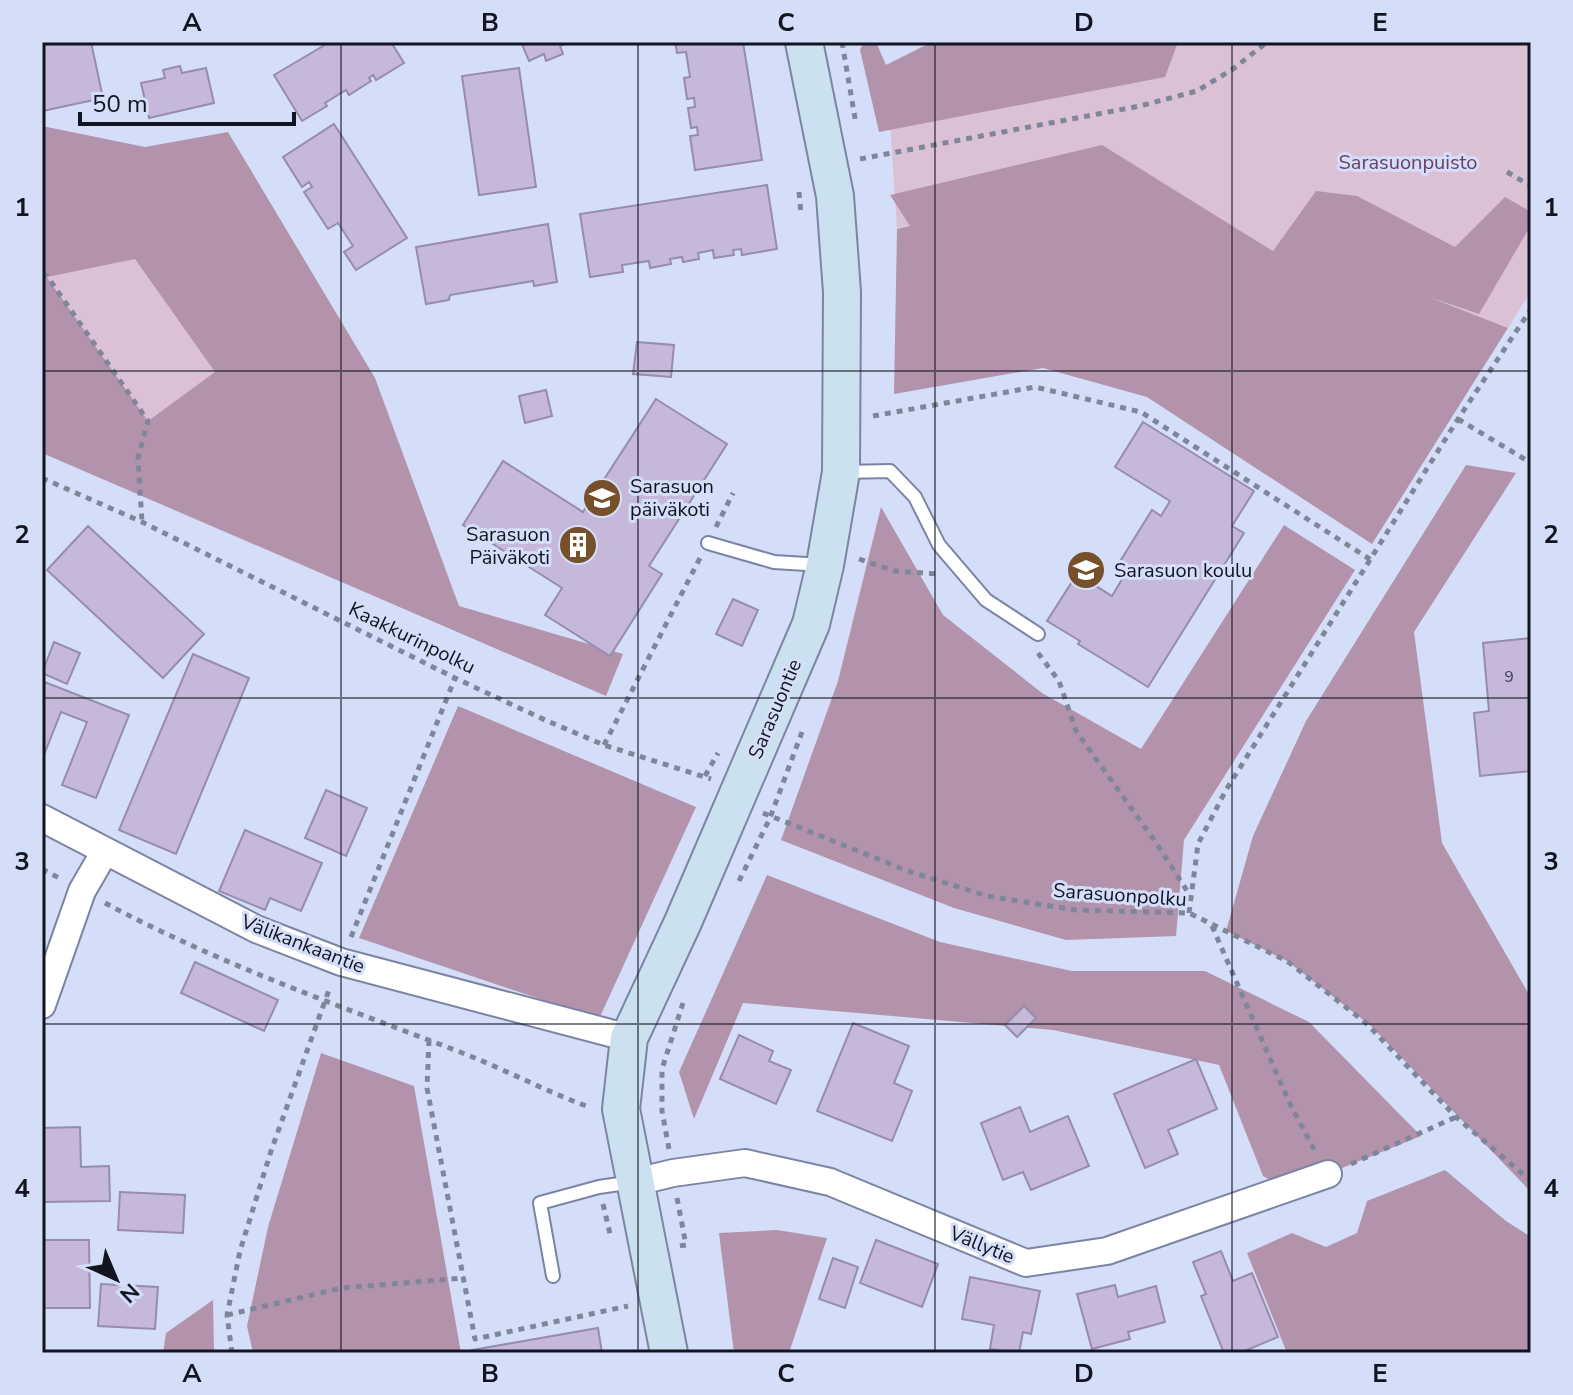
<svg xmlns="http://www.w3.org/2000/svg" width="1573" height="1395" font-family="'Nunito Sans',sans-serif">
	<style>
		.green { fill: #dbc1d6 }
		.forest { fill: #b393ac; fill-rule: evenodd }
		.building { fill: #c5b8db; stroke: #978cab; stroke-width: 2 }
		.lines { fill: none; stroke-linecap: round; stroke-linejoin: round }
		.lane-casing { stroke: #7b85a3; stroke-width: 16 }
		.street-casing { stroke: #7b85a3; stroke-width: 30 }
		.secondary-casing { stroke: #7b85a3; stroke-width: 40 }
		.path { stroke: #80869a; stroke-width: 5; stroke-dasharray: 6 6; stroke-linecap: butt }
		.lane { stroke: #fff; stroke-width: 12 }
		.street { stroke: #fff; stroke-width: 26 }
		.secondary { stroke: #cce1f0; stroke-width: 36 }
		.grid { fill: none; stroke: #121521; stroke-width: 2; stroke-opacity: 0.55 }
		.labels { text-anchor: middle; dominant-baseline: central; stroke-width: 6; stroke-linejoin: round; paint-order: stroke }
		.number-label { font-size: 16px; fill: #3f3e50 }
		.park-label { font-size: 20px; fill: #6b4064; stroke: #d5def9 }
		.poi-label { font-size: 20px; fill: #121521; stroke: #d5def9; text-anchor: start }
		.street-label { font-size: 20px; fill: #121521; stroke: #d5def9 }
		.neatline { fill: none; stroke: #121521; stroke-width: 3 }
		.grid-label { font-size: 26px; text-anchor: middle; font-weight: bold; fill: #121521 }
	</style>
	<rect width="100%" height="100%" fill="#d5def9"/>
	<g class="green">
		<path d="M932,42H1531V291L1508,328L1390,282L1264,253L1092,187L897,229L886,65Z"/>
		<path d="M135,259L216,372L148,421L47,276Z"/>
	</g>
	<g class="forest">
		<path d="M864,42H876L886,65L932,42H1178L1165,77L879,132L860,50Z"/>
		<path d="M42,126L145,147L228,132L375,378L459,606L623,654L606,696L42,453ZM135,259L215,372L148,421L47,277Z"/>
		<path d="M1102,145L1273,251L1316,191L1357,196L1455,247L1505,197L1531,212V225L1479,314L1429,297L1508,328L1372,544L1147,397L1043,368L894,394L897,229L910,226L890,195Z"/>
		<path d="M1466,465L1516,473L1414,632L1442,843L1531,998V1192L1371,1026L1287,961L1226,931L1253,836L1306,721Z"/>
		<path d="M881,507L943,615L1042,693L1141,749L1284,525L1355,570L1184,840L1176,936L1066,940L954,908L781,840L838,681Z"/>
		<path d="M458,706L696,807L599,1019L359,938Z"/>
		<path d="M767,875L940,942L1072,971H1205L1309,1022L1421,1136L1288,1190L1263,1176L1219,1065L1053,1030L743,1003L694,1119L679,1072Z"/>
		<path d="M321,1053L414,1086L461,1353H253L247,1326L268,1227Z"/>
		<path d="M1445,1170L1506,1221L1531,1237V1353H1287L1247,1253L1292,1233L1326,1247L1357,1233L1367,1201Z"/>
		<path d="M777,1230L827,1238L789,1353H734L719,1233Z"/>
		<path d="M213,1300L214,1353H163L166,1333Z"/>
	</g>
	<g class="building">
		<path d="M42,42H91L103,98L43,111Z"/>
		<path d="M330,42H391L404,63L376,80L373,75L369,78L371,81L349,95L346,90L325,103L327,106L302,121L274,75Z"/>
		<path d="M521,42H570L560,46L563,54L546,61L544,54L529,61Z"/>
		<path d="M675,42H743L762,160L695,170L690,136L698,135L697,127L691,128L688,108L695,107L694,98L687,99L684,78L690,77L686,52L677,53Z"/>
		<path d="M180,66L182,73L206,68L214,103L149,118L141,83L165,78L163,70Z"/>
		<path d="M519,68L536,187L479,195L462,76Z"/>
		<path d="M334,124L407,238L356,270L344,252L353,246L338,223L328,229L304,192L312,187L309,182L302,187L283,157Z"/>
		<path d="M767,185L777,249L742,255L741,249L733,250L734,255L714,258L713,250L698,253L699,259L683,262L682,257L670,259L671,264L650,268L649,261L622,265L623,272L590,277L580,214Z"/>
		<path d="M548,224L557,282L534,286L533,281L450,295L449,300L426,304L416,247Z"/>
		<path d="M637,342L674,345L671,377L633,374Z"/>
		<path d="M546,390L552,416L525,423L519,396Z"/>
		<path d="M656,399L727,444L649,566L662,574L610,656L545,615L562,588L463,525L503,461L583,512Z"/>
		<path d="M1143,422L1254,491L1232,526L1244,533L1148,687L1078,644L1080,641L1047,621L1077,574L1112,596L1128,569L1119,563L1152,510L1161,516L1170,501L1115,467Z"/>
		<path d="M88,526L204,634L163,678L47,570Z"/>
		<path d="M733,599L758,610L742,646L716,634Z"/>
		<path d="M1531,638V771L1480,776L1474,713L1489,711L1483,643Z"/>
		<path d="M54,642L80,653L67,684L42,673Z"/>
		<path d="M193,654L249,678L176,854L119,830Z"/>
		<path d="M42,681L129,715L96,798L62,785L87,722L61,712L42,760Z"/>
		<path d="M326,790L367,808L346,856L305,838Z"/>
		<path d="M245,830L322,863L301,911L270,898L265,910L219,891Z"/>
		<path d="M195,962L278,1000L264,1031L181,993Z"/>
		<path d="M1024,1006L1036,1018L1017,1037L1005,1025Z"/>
		<path d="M853,1023L909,1046L894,1083L912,1091L892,1141L817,1111Z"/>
		<path d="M739,1035L773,1051L769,1061L791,1070L776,1104L720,1079Z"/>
		<path d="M1196,1059L1217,1109L1168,1130L1178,1154L1145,1168L1114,1094Z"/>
		<path d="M1020,1107L1030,1132L1068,1116L1089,1166L1031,1190L1023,1172L1003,1180L981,1123Z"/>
		<path d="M80,1127L81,1167L109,1166L110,1201L42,1202V1128Z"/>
		<path d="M120,1192L185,1195L183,1233L118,1230Z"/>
		<path d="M42,1240H89L90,1308H42Z"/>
		<path d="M876,1240L938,1264L922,1307L860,1283Z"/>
		<path d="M1221,1251L1233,1281L1252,1273L1278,1337L1240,1353H1224L1201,1296L1206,1294L1193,1262Z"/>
		<path d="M833,1258L858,1267L845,1308L819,1299Z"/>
		<path d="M970,1277L1040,1291L1031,1334L1023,1332L1019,1353L990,1349L994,1325L962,1319Z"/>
		<path d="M101,1284L158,1287L155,1329L98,1326Z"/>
		<path d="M1115,1285L1118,1297L1156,1286L1165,1322L1128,1332L1130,1339L1092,1349L1077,1294Z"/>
		<path d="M598,1328L602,1353H473L472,1350Z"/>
	</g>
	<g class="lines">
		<defs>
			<g id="lane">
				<path d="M844,472L890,471L915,497L939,545L986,600L1038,634"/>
				<path d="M708,543L774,562L822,565"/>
				<path d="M553,1276L540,1203L599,1187L633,1182"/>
			</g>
			<g id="street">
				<path d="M42,818L256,929L341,962L629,1038"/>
				<path d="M42,1005L82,891L104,853"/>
				<path d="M636,1182L673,1173L745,1163L830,1182L1026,1263L1107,1251L1328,1174"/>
			</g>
			<path id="secondary" d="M669,1353L621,1109L629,1038L683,922L811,624L825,565L841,472L842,292L835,196L804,42"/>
		</defs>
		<use href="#lane" class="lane-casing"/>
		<use href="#street" class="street-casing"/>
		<use href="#secondary" class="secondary-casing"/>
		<g class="path">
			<path d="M842,42L856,124"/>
			<path d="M860,159L1140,106L1197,91L1233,69L1267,42"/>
			<path d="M1507,172L1531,186"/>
			<path d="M799,192L801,214"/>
			<path d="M42,274L47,276L148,421L138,458L142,522"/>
			<path d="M873,416L1035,387L1141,412L1371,560"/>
			<path d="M1458,419L1531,463"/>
			<path d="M42,478L142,522L455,678L545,720L604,745L711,779"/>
			<path d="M716,527L733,493"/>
			<path d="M859,559L895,571L938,574"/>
			<path d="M1038,653L1059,681L1076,731L1157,844L1189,894"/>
			<path d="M604,745L700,558"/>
			<path d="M705,776L718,753"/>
			<path d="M763,813L908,871L987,896L1076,910L1189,913L1287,961L1366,1023L1456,1117L1531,1181"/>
			<path d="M42,869L61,879"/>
			<path d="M739,881L770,818L802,732"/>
			<path d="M105,903C219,964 340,1006 460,1052C504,1069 545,1091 589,1107"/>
			<path d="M1189,913L1198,844L1226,790L1458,419L1531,309"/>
			<path d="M1212,926L1290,1104L1316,1153"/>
			<path d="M351,937L455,678"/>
			<path d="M429,1040L427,1088L475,1339L628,1306"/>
			<path d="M669,1149L662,1111V1069L683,1003"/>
			<path d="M1351,1164L1456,1117"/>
			<path d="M677,1198L686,1245L679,1246"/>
			<path d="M603,1204L611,1238"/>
			<path d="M227,1315L342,1288L464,1278"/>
			<path d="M232,1353L227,1315L240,1251L271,1151L330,987"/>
		</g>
		<use href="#lane" class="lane"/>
		<use href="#street" class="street"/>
		<use href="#secondary" class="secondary"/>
	</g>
	<path class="grid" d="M341,42V1353M638,42V1353M935,42V1353M1232,42V1353M42,371H1531M42,698H1531M42,1024H1531"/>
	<defs>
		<symbol id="school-disc" viewBox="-11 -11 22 22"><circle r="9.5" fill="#75502b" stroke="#d5def9"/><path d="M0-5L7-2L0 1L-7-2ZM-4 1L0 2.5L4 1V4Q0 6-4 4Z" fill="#fff"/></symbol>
		<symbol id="building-disc" viewBox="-11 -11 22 22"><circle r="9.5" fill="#75502b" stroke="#d5def9"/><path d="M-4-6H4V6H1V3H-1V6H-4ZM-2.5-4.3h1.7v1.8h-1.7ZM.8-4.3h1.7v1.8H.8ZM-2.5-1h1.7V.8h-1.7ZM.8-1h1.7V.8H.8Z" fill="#fff"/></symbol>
	</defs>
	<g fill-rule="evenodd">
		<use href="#school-disc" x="580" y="476" width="44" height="44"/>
		<use href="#building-disc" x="556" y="523" width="44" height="44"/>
		<use href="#school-disc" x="1064" y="548" width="44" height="44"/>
	</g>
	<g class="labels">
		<g class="number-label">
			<text x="1509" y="677">9</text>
		</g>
		<g class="park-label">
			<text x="1408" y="162">Sarasuonpuisto</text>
		</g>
		<g class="poi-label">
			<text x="630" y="486">Sarasuon<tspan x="630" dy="23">päiväkoti</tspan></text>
			<text x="550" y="534" text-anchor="end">Sarasuon<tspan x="550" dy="23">Päiväkoti</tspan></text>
			<text x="1114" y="570">Sarasuon koulu</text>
		</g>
		<g class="street-label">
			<text transform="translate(412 638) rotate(26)">Kaakkurinpolku</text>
			<text transform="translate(775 709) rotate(-67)">Sarasuontie</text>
			<text transform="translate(1120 895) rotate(4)">Sarasuonpolku</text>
			<text transform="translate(303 944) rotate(21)">Välikankaantie</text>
			<text transform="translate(982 1245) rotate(22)">Vällytie</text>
		</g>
	</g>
	<rect width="1573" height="1395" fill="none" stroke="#d5def9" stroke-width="88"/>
	<g transform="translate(116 1279) rotate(136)" stroke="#d5def9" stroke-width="6" paint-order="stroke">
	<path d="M0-6L14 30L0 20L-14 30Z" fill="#121521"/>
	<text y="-12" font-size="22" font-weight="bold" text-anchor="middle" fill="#121521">N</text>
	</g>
	<path d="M80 112v12h214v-12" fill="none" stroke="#121521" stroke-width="4"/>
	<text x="92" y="112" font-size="24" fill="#121521" stroke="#d5def9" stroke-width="6" paint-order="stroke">50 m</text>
	<rect x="44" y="44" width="1485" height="1307" class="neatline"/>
	<g class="grid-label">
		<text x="192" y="31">A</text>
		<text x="490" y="31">B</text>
		<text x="786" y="31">C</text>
		<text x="1084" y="31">D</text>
		<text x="1380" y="31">E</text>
		<text x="22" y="216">1</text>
		<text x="1551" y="216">1</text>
		<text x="22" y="543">2</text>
		<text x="1551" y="543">2</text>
		<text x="22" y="870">3</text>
		<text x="1551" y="870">3</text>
		<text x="22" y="1197">4</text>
		<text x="1551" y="1197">4</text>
		<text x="192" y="1382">A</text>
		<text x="490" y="1382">B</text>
		<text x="786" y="1382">C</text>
		<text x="1084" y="1382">D</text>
		<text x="1380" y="1382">E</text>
	</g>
</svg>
